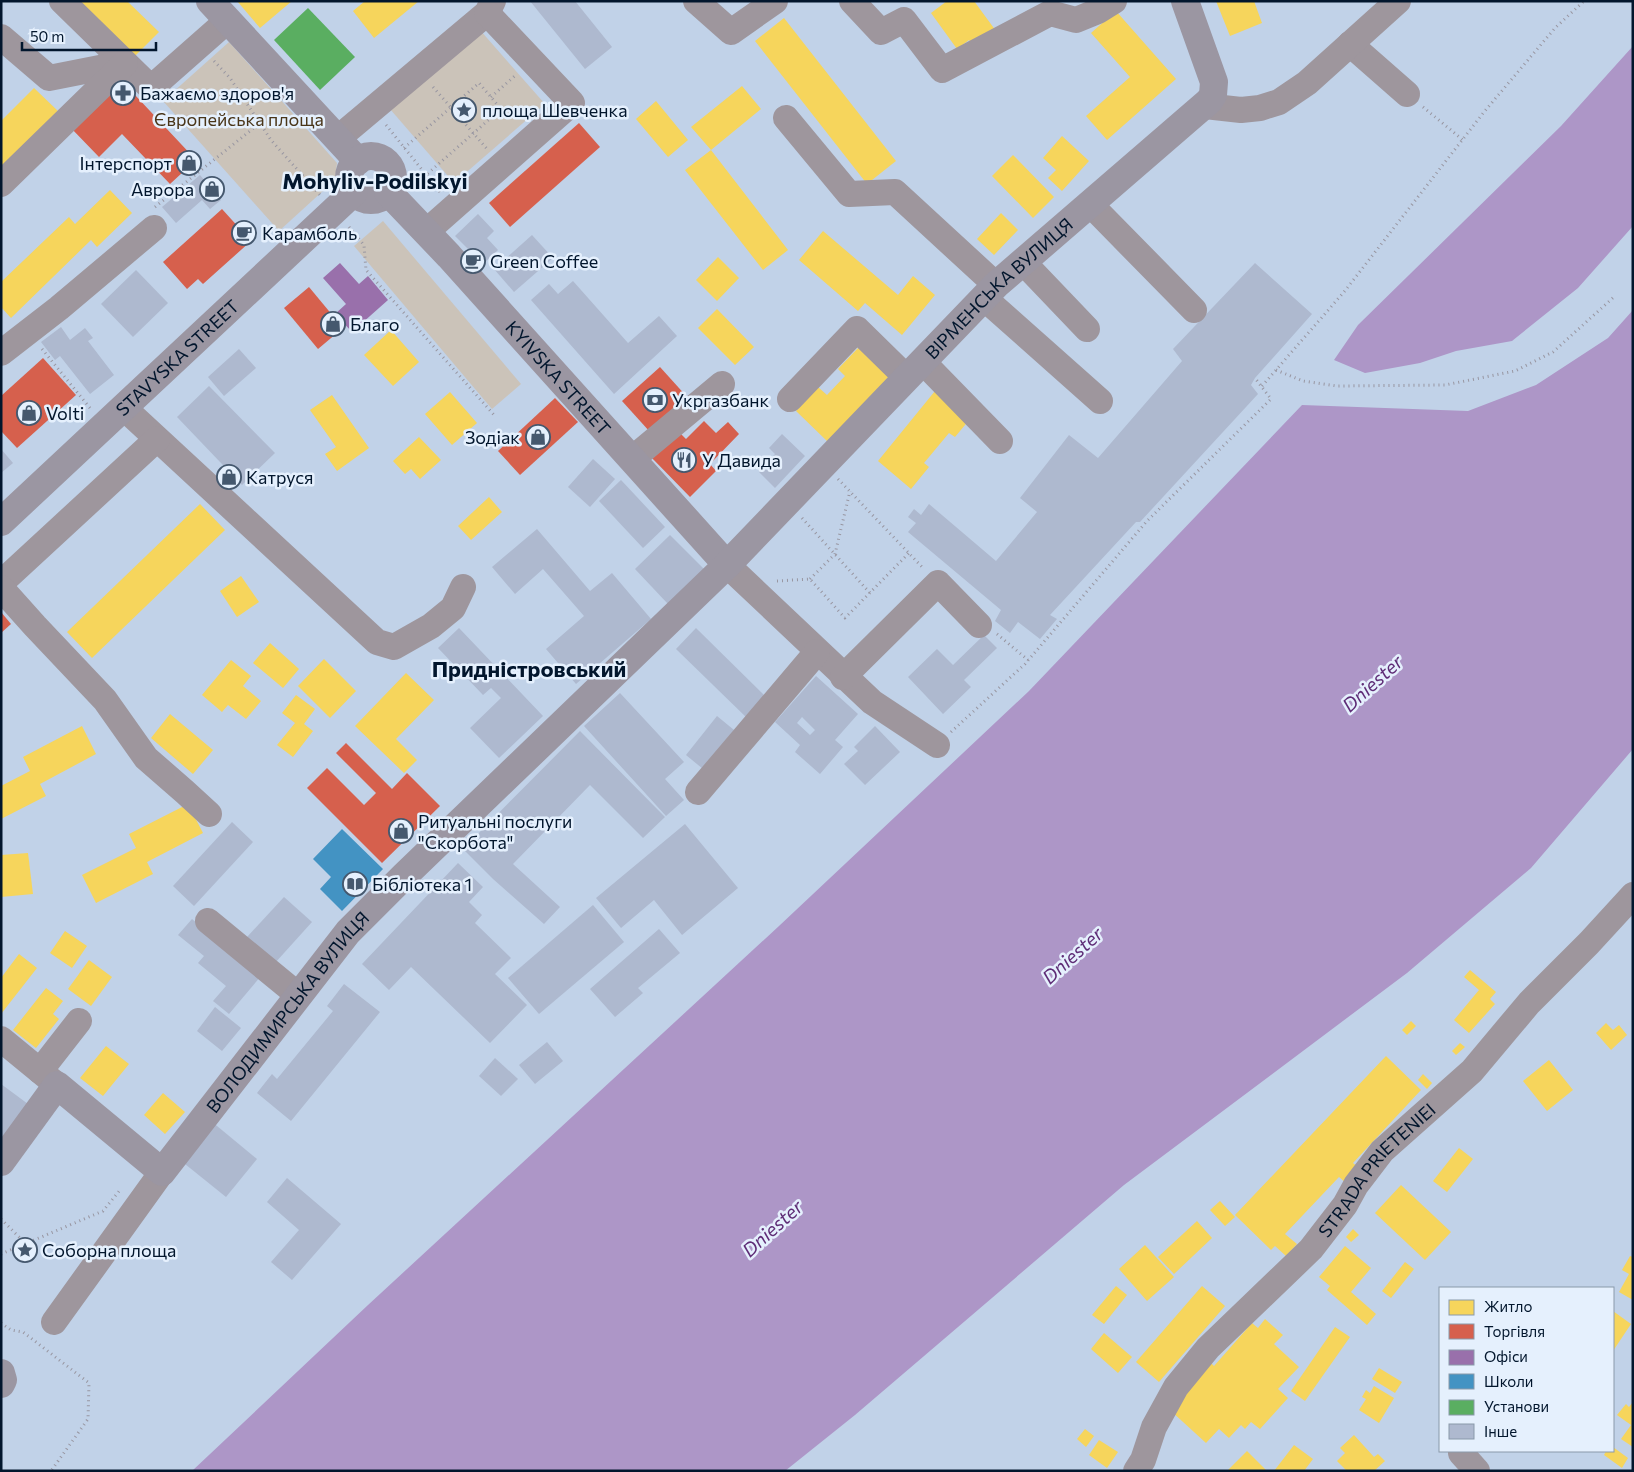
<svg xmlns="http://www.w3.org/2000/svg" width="1634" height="1472" font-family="Commissioner,sans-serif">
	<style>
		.green { fill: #cbc3b9 }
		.water { fill: #ad96c7 }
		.homes { fill: #f6d55c }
		.shops { fill: #d6604d }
		.offices { fill: #9970ab }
		.schools { fill: #4393c3 }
		.public { fill: #5aae61 }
		.building { fill: #aeb9cf; fill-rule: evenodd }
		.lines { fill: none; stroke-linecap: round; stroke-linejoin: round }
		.path { stroke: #9896a1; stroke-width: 3; stroke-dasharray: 1 4; stroke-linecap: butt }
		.minor { stroke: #9e969d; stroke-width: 26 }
		.major { stroke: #9b96a2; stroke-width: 28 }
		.labels { text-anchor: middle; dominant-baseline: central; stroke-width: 5; stroke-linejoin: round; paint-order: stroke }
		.poi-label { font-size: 18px; fill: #02162d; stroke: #e5f0fd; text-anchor: start }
		.park-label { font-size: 18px; fill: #493519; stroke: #e5f0fd }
		.street-label { font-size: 18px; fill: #02162d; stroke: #e5f0fd }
		.water-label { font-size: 19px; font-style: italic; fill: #5e2c76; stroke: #e5f0fd }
		.district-label { font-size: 22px; font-weight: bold; fill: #02162d; stroke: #e5f0fd }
	</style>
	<rect width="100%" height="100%" fill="#c1d2e8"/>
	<g class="green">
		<path d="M480,30L545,104L454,183L390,109Z"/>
		<path d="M229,42L337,163L335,180L279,231L163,101Z"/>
		<path d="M383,221L521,384L492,409L354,246Z"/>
	</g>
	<g class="water">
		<path d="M1633,46V226L1578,288L1512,341L1456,351L1420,363L1365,373L1334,360L1358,325L1561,126Z"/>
		<path d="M1633,310V749L1531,868L1407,973L1124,1185L855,1415L785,1471H192L368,1305L779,926L1029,691L1302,405L1468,411L1536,385L1608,338Z"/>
	</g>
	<g class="homes">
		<path d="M74,1H127L159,32L132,59Z"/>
		<path d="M237,1H292L260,28Z"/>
		<path d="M365,1H419L374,38L353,11Z"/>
		<path d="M947,1H974L996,31L974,47L969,40L957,49L931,13Z"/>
		<path d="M1216,1H1254L1262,23L1230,36Z"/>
		<path d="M1116,11L1176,79L1107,140L1086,116L1130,77L1091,33Z"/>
		<path d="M784,18L896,161L867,184L755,41Z"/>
		<path d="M742,86L761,109L711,150L788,250L763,270L685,170L711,150L691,127Z"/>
		<path d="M34,88L59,112L1,171V121Z"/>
		<path d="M656,101L688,140L668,157L636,119Z"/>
		<path d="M1062,136L1089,161L1062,191L1048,178L1056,170L1043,158Z"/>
		<path d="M1013,155L1054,197L1033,218L992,176Z"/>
		<path d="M110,190L132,213L97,247L91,240L11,318L1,307V282L69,217L75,224Z"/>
		<path d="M1001,213L1018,230L994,255L977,239Z"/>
		<path d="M823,231L898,295L913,276L935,295L902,335L865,303L858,311L799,260Z"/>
		<path d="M718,257L739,278L717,301L696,280Z"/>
		<path d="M717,309L754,347L735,365L698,328Z"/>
		<path d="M391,330L419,362L393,386L364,355Z"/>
		<path d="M860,346L891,376L828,442L796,411L818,387L827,395L845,376L838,369Z"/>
		<path d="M935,391L970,419L955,437L949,433L924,463L929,467L911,489L878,461Z"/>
		<path d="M450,392L477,423L452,445L425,414Z"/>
		<path d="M332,395L369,448L337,471L325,454L336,447L310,410Z"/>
		<path d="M419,437L441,460L420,479L411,469L405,474L393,461Z"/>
		<path d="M489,497L502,512L471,540L458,526Z"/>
		<path d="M200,504L225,530L92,658L67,632Z"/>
		<path d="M241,576L259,602L237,617L220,591Z"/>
		<path d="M270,643L299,669L283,688L253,663Z"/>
		<path d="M324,659L356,691L330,718L298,686Z"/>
		<path d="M231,660L251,676L243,686L261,701L246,719L228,705L222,712L202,695Z"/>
		<path d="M406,673L434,700L396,739L417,760L404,773L355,726Z"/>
		<path d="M296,695L315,709L304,724L313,731L293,757L277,745L295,723L282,713Z"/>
		<path d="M170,714L213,750L193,774L151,738Z"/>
		<path d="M82,726L96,754L40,784L46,796L1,819V786L30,771L23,757Z"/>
		<path d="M188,804L203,833L147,862L153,874L96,903L82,875L136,848L129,834Z"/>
		<path d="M28,853L33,894L1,897V855Z"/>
		<path d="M65,931L87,946L72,968L50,953Z"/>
		<path d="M19,954L37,968L1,1014V978Z"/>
		<path d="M89,960L112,977L91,1006L68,989Z"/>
		<path d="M1470,970L1496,992L1490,999L1495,1004L1469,1033L1454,1020L1479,990L1464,977Z"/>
		<path d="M46,988L63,1001L53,1014L59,1019L36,1048L13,1030Z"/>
		<path d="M1411,1021L1416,1026L1407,1035L1402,1030Z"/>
		<path d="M1606,1023L1613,1030L1619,1025L1627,1035L1611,1050L1596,1033Z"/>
		<path d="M1460,1043L1465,1047L1456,1055L1452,1051Z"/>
		<path d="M106,1046L129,1064L103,1096L80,1078Z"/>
		<path d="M1386,1056L1421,1090L1353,1163L1360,1169L1346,1183L1339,1177L1285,1234L1297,1244L1286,1256L1275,1246L1271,1250L1235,1215Z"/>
		<path d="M1549,1060L1573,1090L1547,1111L1523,1081Z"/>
		<path d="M1423,1074L1432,1083L1427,1089L1418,1080Z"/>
		<path d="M163,1093L185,1112L165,1134L144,1115Z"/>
		<path d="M1459,1148L1473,1159L1447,1192L1433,1181Z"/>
		<path d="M1401,1185L1451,1232L1425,1260L1375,1213Z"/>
		<path d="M1220,1201L1235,1217L1225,1226L1210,1210Z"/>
		<path d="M1197,1221L1212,1238L1174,1274L1158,1257Z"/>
		<path d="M1353,1229L1359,1235L1351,1242L1346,1237Z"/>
		<path d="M1145,1245L1174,1277L1147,1301L1119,1269Z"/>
		<path d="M1345,1246L1371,1268L1351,1292L1376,1314L1367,1325L1327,1290L1330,1286L1319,1277Z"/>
		<path d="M1630,1256L1633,1257V1300L1619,1292L1629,1274L1622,1270Z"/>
		<path d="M1405,1262L1414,1269L1391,1298L1382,1291Z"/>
		<path d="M1116,1286L1127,1295L1104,1324L1092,1315Z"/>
		<path d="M1202,1286L1225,1306L1159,1382L1136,1362Z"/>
		<path d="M1613,1311L1631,1324L1613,1351Z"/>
		<path d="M1265,1319L1283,1335L1274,1344L1299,1367L1278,1389L1288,1398L1260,1429L1251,1422L1245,1429L1241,1425L1229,1438L1219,1429L1206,1443L1171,1411L1207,1359L1214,1366L1252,1323L1258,1328Z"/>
		<path d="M1335,1327L1350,1337L1305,1401L1291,1391Z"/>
		<path d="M1104,1333L1132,1357L1118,1373L1091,1349Z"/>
		<path d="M1379,1368L1402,1382L1395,1393L1372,1379Z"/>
		<path d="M1374,1386L1394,1398L1379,1423L1359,1410L1366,1399L1362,1397L1366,1390L1370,1393Z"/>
		<path d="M1633,1402V1447L1621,1439L1631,1425L1617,1415L1626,1404L1629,1407Z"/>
		<path d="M1085,1429L1094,1436L1086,1447L1077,1439Z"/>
		<path d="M1354,1435L1374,1457L1378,1454L1385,1461L1374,1471H1347L1337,1461L1345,1453L1340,1448Z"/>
		<path d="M1099,1440L1118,1452L1107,1468L1089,1455Z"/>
		<path d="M1294,1445L1313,1459L1304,1471H1274Z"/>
		<path d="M1613,1447L1628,1458L1622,1468L1604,1455L1606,1451H1613Z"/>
		<path d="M1247,1451L1267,1471H1227Z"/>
	</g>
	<g class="shops">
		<path d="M120,79L196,160L170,184L122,134L99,157L70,127Z"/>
		<path d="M579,123L600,147L510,227L489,203Z"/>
		<path d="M222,209L251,241L203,284L198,279L187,289L163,262Z"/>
		<path d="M309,287L343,328L318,349L284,308Z"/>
		<path d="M43,358L76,395L17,448L1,431V396Z"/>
		<path d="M660,367L688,398L650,432L622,401Z"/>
		<path d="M555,398L578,422L520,475L498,451Z"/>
		<path d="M704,421L716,433L728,422L739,434L710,464L716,471L690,497L650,456L677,430L686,439Z"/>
		<path d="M1,612L11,624L1,633Z"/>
		<path d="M346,743L392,789L407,773L440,806L382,863L307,788L327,768L364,805L376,793L336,753Z"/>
	</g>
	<path class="offices" d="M340,263L359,284L368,276L388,300L352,332L335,314L346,304L323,278Z"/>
	<path class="schools" d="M342,829L383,869L342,911L320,889L331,877L313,859Z"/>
	<path class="public" d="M308,8L355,57L320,90L274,40Z"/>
	<g class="building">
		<path d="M530,1H575L612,47L585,69Z"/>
		<path d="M200,175L221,200L210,209L202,200L176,223L162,207Z"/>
		<path d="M478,214L494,231L487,238L498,250L483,264L455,236Z"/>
		<path d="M532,235L553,258L514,292L494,269Z"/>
		<path d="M1255,263L1312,314L1255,378L1251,385L1258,394L1140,522H1136L1050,615L1057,619L1040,639L1018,622L1010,633L995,621L1001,610L908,532L916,523L908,517L914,509L921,515L929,504L996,561L1037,512L1020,498L1069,435L1098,458L1182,361L1173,349Z"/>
		<path d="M136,270L168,303L133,337L101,304Z"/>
		<path d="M573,281L628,343L659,316L677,336L614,394L531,300L549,284L558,294Z"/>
		<path d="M61,327L70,340L85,328L93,338L88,341L114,375L90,394L60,356L55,360L41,342Z"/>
		<path d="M239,349L256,368L224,396L208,377Z"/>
		<path d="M209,386L275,453L242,485L177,417Z"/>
		<path d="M782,434L805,456L775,488L759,472L775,454L769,448Z"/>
		<path d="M1,449L13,463L1,473Z"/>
		<path d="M593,459L615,479L590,507L568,487Z"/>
		<path d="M621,480L665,527L643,548L599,501Z"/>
		<path d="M537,529L590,591L612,573L651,619L576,684L546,649L584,616L543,569L515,594L492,567Z"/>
		<path d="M670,535L704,569L668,604L635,569Z"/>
		<path d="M459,628L543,716L499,758L470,728L501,698L491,688L483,695L438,648Z"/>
		<path d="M696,628L769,700L749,720L676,649Z"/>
		<path d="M984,635L997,648L964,680L971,687L943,714L908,677L937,649L953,665Z"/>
		<path d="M816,676L858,714L835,740L843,747L820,774L795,752L800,745L775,722ZM802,717L815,730L810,735L797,723Z"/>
		<path d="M620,693L684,762L665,779L684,800L666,816L584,726Z"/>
		<path d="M717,716L734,730L703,769L686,755Z"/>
		<path d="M875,726L900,752L865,785L844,764L858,751L854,747Z"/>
		<path d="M580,731L665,817L643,838L590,785L513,864L560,907L544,924L493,879L463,849Z"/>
		<path d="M232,822L253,842L194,906L173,886Z"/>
		<path d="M685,824L738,888L682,935L654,900L621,928L596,898Z"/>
		<path d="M458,863L483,887L469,902L482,915L475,923L511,958L495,974L527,1005L490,1043L411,967L389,990L362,964Z"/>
		<path d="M284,897L312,922L275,963L247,937Z"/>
		<path d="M593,905L624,942L539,1014L508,978Z"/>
		<path d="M192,919L261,976L229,1014L213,1001L226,986L198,963L204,956L178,935Z"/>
		<path d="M659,929L680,953L638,988L643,993L615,1017L590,989Z"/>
		<path d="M344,984L380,1012L291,1121L257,1093L272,1074L277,1079L333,1011L327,1006Z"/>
		<path d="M215,1007L241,1028L222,1051L197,1031Z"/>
		<path d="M547,1042L563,1061L535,1084L519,1065Z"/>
		<path d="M495,1058L518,1079L501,1096L479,1076Z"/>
		<path d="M1,1084L28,1104L1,1141Z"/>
		<path d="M211,1121L257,1159L226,1197L180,1160Z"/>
		<path d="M287,1178L341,1224L292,1280L271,1262L299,1230L267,1202Z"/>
	</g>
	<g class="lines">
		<g class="path">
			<path d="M214,61L230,78L271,140L320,195"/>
			<path d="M433,87L488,150"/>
			<path d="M491,97L517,74"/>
			<path d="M1423,107L1463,140"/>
			<path d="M386,125L440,192"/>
			<path d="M404,148L479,83L501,109L426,175"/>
			<path d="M155,207L260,123"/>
			<path d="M349,227L364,245L366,270L494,415"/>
			<path d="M42,349L90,408"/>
			<path d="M1276,370L1303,381L1337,386L1445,385L1515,371L1553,352L1615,296"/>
			<path d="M1262,386L1344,292L1484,112L1555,28L1584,1"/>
			<path d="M838,479L924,569"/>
			<path d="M802,518L870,593"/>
			<path d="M810,579L835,554L850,491"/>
			<path d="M777,581L810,579L845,618L909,553"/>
			<path d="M997,634L1028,660"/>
			<path d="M951,732L1025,664L1147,521L1271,399L1255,378"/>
			<path d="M1,1219L26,1244"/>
			<path d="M1,1254L103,1211L120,1190"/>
			<path d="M1,1323L11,1330L23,1332L89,1383L88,1419L51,1471"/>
		</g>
		<g class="minor">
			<path d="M62,1L151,88L227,21"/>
			<path d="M696,1L731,32L775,1"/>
			<path d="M852,1L881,32L904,20L942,70L1050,13L1076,20L1098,11L1114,1"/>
			<path d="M1,37L49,78L125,63"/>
			<path d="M1350,44L1407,94"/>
			<path d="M1205,106L1241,110L1260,108L1279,102L1307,83L1398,1"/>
			<path d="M786,118L849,194L895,192L996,285"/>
			<path d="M337,139L487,13L493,1"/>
			<path d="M1,184L125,63"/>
			<path d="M1090,204L1194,310"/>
			<path d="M427,231L572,103L487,13"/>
			<path d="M1023,262L1087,329"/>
			<path d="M984,298L1100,401"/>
			<path d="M1,353L59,308L154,228"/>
			<path d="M923,362L1000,441"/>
			<path d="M790,399L857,329L907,378"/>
			<path d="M124,408L377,642L394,647L431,626L453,608L463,587"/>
			<path d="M632,459L722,384"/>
			<path d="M727,565L872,702L937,745"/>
			<path d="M1,583L157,439"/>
			<path d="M1,588L35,626L105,700L146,758L185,792L209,814"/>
			<path d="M843,677L938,583L979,625"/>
			<path d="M698,792L817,652"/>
			<path d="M208,921L298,995"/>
			<path d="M1,1039L57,1085"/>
			<path d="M40,1071L79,1021"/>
			<path d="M54,1322L162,1172"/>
			<path d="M1461,1453L1477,1471"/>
			<path id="s1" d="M1136,1471L1143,1460L1154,1427L1176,1387L1208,1348L1311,1249L1345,1205L1356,1185L1382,1151L1472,1071L1529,1003L1589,943L1633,895"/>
		</g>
		<g class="major">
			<path d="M210,1L358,161"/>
			<circle cx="371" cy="178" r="22"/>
			<path id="s2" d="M388,192L449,256L727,565"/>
			<path id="s3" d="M1,522L354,192"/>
			<path id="s4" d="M1,1162L57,1085L162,1172L348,932L404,876L727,565L996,285L1209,101L1213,95L1214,82L1185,1"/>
			<path d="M1,1373L3,1380L1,1384"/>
		</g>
	</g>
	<defs>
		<symbol id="pharmacy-ring" viewBox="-11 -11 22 22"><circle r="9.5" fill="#e5f0fd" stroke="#45586e" stroke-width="1.5"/><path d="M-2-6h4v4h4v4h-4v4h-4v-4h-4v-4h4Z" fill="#45586e"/></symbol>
		<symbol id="sight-ring" viewBox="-11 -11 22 22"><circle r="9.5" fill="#e5f0fd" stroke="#45586e" stroke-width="1.5"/><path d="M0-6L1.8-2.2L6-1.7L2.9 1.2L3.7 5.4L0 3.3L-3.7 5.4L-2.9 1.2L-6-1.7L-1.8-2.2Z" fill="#45586e"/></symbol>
		<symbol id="shop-ring" viewBox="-11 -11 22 22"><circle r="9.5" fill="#e5f0fd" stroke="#45586e" stroke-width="1.5"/><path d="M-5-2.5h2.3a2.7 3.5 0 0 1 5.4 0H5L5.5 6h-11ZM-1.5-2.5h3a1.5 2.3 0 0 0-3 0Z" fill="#45586e"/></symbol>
		<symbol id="cafe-ring" viewBox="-11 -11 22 22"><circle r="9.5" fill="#e5f0fd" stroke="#45586e" stroke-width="1.5"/><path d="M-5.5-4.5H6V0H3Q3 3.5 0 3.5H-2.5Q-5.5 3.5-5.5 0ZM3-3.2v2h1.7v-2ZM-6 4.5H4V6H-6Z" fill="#45586e"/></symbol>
		<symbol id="bank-ring" viewBox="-11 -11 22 22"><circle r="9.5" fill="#e5f0fd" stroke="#45586e" stroke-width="1.5"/><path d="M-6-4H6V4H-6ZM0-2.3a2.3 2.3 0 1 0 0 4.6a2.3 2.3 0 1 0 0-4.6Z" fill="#45586e"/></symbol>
		<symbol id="restaurant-ring" viewBox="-11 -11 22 22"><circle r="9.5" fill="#e5f0fd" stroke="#45586e" stroke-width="1.5"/><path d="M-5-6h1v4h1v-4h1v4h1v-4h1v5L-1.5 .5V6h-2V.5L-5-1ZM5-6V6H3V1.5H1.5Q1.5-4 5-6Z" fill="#45586e"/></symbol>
		<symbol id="library-ring" viewBox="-11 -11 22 22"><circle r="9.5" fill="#e5f0fd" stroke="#45586e" stroke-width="1.5"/><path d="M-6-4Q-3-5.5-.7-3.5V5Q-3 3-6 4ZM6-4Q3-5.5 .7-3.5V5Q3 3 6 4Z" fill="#45586e"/></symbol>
	</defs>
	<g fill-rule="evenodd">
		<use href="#pharmacy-ring" x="109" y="79" width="28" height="28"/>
		<use href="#sight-ring" x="450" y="96" width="28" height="28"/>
		<use href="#shop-ring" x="175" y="149" width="28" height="28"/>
		<use href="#shop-ring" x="198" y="175" width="28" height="28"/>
		<use href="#cafe-ring" x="230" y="219" width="28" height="28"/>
		<use href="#cafe-ring" x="459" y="247" width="28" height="28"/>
		<use href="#shop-ring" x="319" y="310" width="28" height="28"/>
		<use href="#bank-ring" x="641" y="386" width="28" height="28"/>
		<use href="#shop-ring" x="15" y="399" width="28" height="28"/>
		<use href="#shop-ring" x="524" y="423" width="28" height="28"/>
		<use href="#restaurant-ring" x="670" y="446" width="28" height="28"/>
		<use href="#shop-ring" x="215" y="463" width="28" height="28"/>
		<use href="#shop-ring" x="387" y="817" width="28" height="28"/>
		<use href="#library-ring" x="341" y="870" width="28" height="28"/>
		<use href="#sight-ring" x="11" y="1236" width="28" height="28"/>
	</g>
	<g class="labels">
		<g class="poi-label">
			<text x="140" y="93">Бажаємо здоров'я</text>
			<text x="482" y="110">площа Шевченка</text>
			<text x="172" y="163" text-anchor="end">Інтерспорт</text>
			<text x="194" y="189" text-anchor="end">Аврора</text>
			<text x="262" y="233">Карамболь</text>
			<text x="490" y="261">Green Coffee</text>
			<text x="350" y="324">Благо</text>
			<text x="672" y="400">Укргазбанк</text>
			<text x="46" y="413">Volti</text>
			<text x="520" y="437" text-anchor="end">Зодіак</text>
			<text x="702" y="460">У Давида</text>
			<text x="246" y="477">Катруся</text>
			<text x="418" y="821">Ритуальні послуги<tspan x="418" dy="21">"Скорбота"</tspan></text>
			<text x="372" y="884">Бібліотека 1</text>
			<text x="42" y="1250">Соборна площа</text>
		</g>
		<g class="park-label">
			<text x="239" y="119">Європейська площа</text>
		</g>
		<g class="street-label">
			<text stroke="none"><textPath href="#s4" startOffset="1451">ВІРМЕНСЬКА ВУЛИЦЯ</textPath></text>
			<text stroke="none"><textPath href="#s3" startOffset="241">STAVYSKA STREET</textPath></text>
			<text stroke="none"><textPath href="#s2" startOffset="252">KYIVSKA STREET</textPath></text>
			<text stroke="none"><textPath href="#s4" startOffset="435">ВОЛОДИМИРСЬКА ВУЛИЦЯ</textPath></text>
			<text stroke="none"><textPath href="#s1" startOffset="390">STRADA PRIETENIEI</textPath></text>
		</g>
		<g class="water-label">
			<text transform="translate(1372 683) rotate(-42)">Dniester</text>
			<text transform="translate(1072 955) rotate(-42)">Dniester</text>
			<text transform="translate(772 1228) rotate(-42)">Dniester</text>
		</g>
		<g class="district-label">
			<text x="375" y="180">Mohyliv-Podilskyi</text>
			<text x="529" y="668">Придністровський</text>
		</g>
	</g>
	<rect width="1634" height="1472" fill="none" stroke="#02162d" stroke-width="5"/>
	<rect x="1439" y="1287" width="175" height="165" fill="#e5f0fd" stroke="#8a99aa"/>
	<rect x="1449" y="1300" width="25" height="15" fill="#f6d55c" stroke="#8a99aa"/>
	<text x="1484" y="1312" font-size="15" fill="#02162d">Житло</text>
	<rect x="1449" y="1324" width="25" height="15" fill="#d6604d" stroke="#8a99aa"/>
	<text x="1484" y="1337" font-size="15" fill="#02162d">Торгівля</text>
	<rect x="1449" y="1350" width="25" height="15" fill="#9970ab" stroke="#8a99aa"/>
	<text x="1484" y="1362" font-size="15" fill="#02162d">Офіси</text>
	<rect x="1449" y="1374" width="25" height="15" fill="#4393c3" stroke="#8a99aa"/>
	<text x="1484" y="1387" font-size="15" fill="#02162d">Школи</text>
	<rect x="1449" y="1400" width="25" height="15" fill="#5aae61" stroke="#8a99aa"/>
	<text x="1484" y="1412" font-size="15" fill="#02162d">Установи</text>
	<rect x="1449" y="1424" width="25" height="15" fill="#aeb9cf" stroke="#8a99aa"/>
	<text x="1484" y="1437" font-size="15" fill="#02162d">Інше</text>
	<path d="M22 42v8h134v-8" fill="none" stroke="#02162d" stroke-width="2.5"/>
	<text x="30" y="42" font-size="15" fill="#02162d" stroke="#e5f0fd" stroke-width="4" paint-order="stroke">50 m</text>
</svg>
